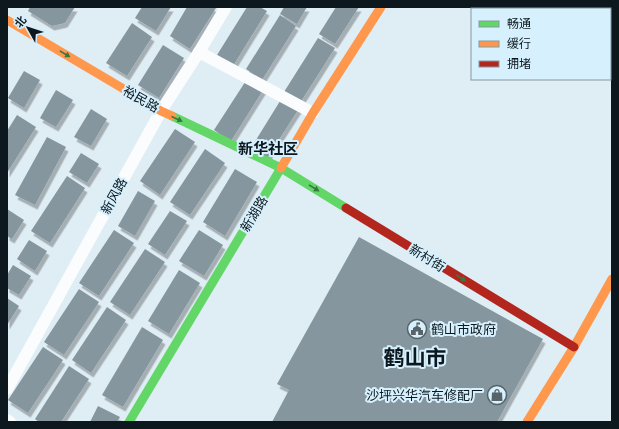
<svg xmlns="http://www.w3.org/2000/svg" width="619" height="429" font-family="'Fira Sans','Noto Sans SC',sans-serif">
	<style>
		.building { fill: #85969e; filter: url(#shadow) }
		.lines { fill: none; stroke-linecap: round; stroke-linejoin: round }
		.street { stroke: #fafcfd; stroke-width: 12 }
		.fast { stroke: #63d668; stroke-width: 9 }
		.slow { stroke: #ff974d; stroke-width: 9 }
		.jam { stroke: #b3261e; stroke-width: 9 }
		.oneway { fill: #387742 }
		.labels { text-anchor: middle; dominant-baseline: central; stroke-width: 4; stroke-linejoin: round; paint-order: stroke }
		.street-label { font-size: 13px; fill: #0c181d; stroke: #d6f0fd }
		.poi-label { font-size: 13px; fill: #0c181d; stroke: #d6f0fd; text-anchor: start }
		.quarter-label { font-size: 15px; font-weight: bold; fill: #0c181d; stroke: #d6f0fd }
		.town-label { font-size: 21px; font-weight: bold; fill: #0c181d; stroke: #d6f0fd }
	</style>
	<defs>
		<filter id="shadow"><feDropShadow dx="2.5" dy="4.5" stdDeviation="0" flood-color="#0004"/></filter>
	</defs>
	<rect width="100%" height="100%" fill="#dfedf4"/>
	<g class="building">
		<path d="M30,7H75L65,23L52,26L28,11Z"/>
		<path d="M142,7H171L156,31L135,18Z"/>
		<path d="M187,7H213L216,8L190,49L170,36Z"/>
		<path d="M247,7H260L267,11L233,66L217,55Z"/>
		<path d="M284,7H307L297,24L280,14Z"/>
		<path d="M336,7H359L335,44L319,34Z"/>
		<path d="M280,15L296,26L262,80L246,69Z"/>
		<path d="M132,23L152,37L127,76L106,63Z"/>
		<path d="M318,38L335,48L300,103L302,104L267,158L251,148L285,93L284,92Z"/>
		<path d="M163,45L184,58L159,98L138,85Z"/>
		<path d="M24,71L40,80L24,108L8,98Z"/>
		<path d="M249,76L265,87L231,141L214,130Z"/>
		<path d="M56,90L73,100L56,127L40,118Z"/>
		<path d="M91,109L107,119L91,146L74,137Z"/>
		<path d="M17,115L36,127L7,173V131Z"/>
		<path d="M175,129L195,142L160,195L140,181Z"/>
		<path d="M47,137L66,147L35,205L15,195Z"/>
		<path d="M205,149L225,163L190,215L170,202Z"/>
		<path d="M81,153L99,164L87,183L69,172Z"/>
		<path d="M235,169L257,182L225,236L203,222Z"/>
		<path d="M67,176L85,188L50,243L31,231Z"/>
		<path d="M138,191L155,201L135,236L118,226Z"/>
		<path d="M7,209L24,220L12,239L7,236Z"/>
		<path d="M170,211L187,221L165,255L148,244Z"/>
		<path d="M114,230L134,243L99,296L79,283Z"/>
		<path d="M199,230L223,245L204,276L179,261Z"/>
		<path d="M359,237L543,339L497,422H272L289,390L277,384Z"/>
		<path d="M29,240L47,251L35,271L17,259Z"/>
		<path d="M145,249L165,262L130,315L110,302Z"/>
		<path d="M13,265L31,276L19,295L7,288V275Z"/>
		<path d="M179,270L200,283L169,334L148,321Z"/>
		<path d="M79,289L99,302L64,355L44,342Z"/>
		<path d="M7,298L19,306L7,325Z"/>
		<path d="M107,307L126,320L91,373L72,360Z"/>
		<path d="M142,327L163,340L123,407L102,395Z"/>
		<path d="M43,347L63,360L28,413L8,400Z"/>
		<path d="M69,366L89,379L61,422H39L35,419Z"/>
		<path d="M98,406L120,417L117,422H90Z"/>
	</g>
	<g class="lines">
		<g class="street">
			<path d="M199,52L313,113"/>
			<path d="M7,389L161,111L199,52L226,7"/>
			<path d="M7,420L10,422"/>
		</g>
		<g class="fast">
			<path d="M172,116L281,168L346,208"/>
			<path d="M129,422L281,168"/>
		</g>
		<g class="slow">
			<path d="M7,20L161,111L172,116"/>
			<path d="M281,168L313,113L381,7"/>
			<path d="M527,422L574,347L612,279"/>
		</g>
		<path class="jam" d="M346,208L574,347"/>
	</g>
	<defs><path id="oneway-solid" d="M-6-.8H1V-3.2L6.5 0L1 3.2V.8H-6Z"/></defs>
	<g class="oneway">
		<use href="#oneway-solid" transform="translate(65 54) rotate(31)"/>
		<use href="#oneway-solid" transform="translate(177 119) rotate(25)"/>
		<use href="#oneway-solid" transform="translate(314 188) rotate(32)"/>
		<use href="#oneway-solid" transform="translate(461 278) rotate(32)"/>
	</g>
	<defs>
		<symbol id="civic-ring" viewBox="-11 -11 22 22"><circle r="9.5" fill="#d6f0fd" stroke="#566368" stroke-width="1.5"/><path d="M-.6-6.5H3V-4.5H.6V-3L4-1V1h2V6H-6V1h2V-1L-.6-3ZM-1.2 2.5V6h2.4V2.5Z" fill="#566368"/></symbol>
		<symbol id="shop-ring" viewBox="-11 -11 22 22"><circle r="9.5" fill="#d6f0fd" stroke="#566368" stroke-width="1.5"/><path d="M-5-2.5h2.3a2.7 3.5 0 0 1 5.4 0H5L5.5 6h-11ZM-1.5-2.5h3a1.5 2.3 0 0 0-3 0Z" fill="#566368"/></symbol>
	</defs>
	<g fill-rule="evenodd">
		<use href="#civic-ring" x="406" y="318" width="22" height="22"/>
		<use href="#shop-ring" x="486" y="384" width="22" height="22"/>
	</g>
	<g class="labels">
		<g class="street-label">
			<text transform="translate(141 99) rotate(30)">裕民路</text>
			<text transform="translate(114 196) rotate(-61)">新风路</text>
			<text transform="translate(254 214) rotate(-59)">新湖路</text>
			<text transform="translate(427 258) rotate(32)">新村街</text>
		</g>
		<g class="poi-label">
			<text x="431" y="329">鹤山市政府</text>
			<text x="483" y="395" text-anchor="end">沙坪兴华汽车修配厂</text>
		</g>
		<g class="quarter-label">
			<text x="268" y="149">新华社区</text>
		</g>
		<g class="town-label">
			<text x="415" y="358">鹤山市</text>
		</g>
	</g>
	<rect width="619" height="429" fill="none" stroke="#0c181d" stroke-width="16"/>
	<rect x="471" y="8" width="140" height="72" fill="#d6f0fd" stroke="#859aa3"/>
	<rect x="479" y="21" width="20" height="6" fill="#63d668" stroke="#859aa3"/>
	<text x="507" y="28" font-size="12" fill="#0c181d">畅通</text>
	<rect x="479" y="41" width="20" height="6" fill="#ff974d" stroke="#859aa3"/>
	<text x="507" y="48" font-size="12" fill="#0c181d">缓行</text>
	<rect x="479" y="61" width="20" height="6" fill="#b3261e" stroke="#859aa3"/>
	<text x="507" y="68" font-size="12" fill="#0c181d">拥堵</text>
	<g transform="translate(28 28) rotate(309)" stroke="#d6f0fd" stroke-width="3" paint-order="stroke">
	<path d="M0-3L7 15L0 10L-7 15Z" fill="#0c181d"/>
	<text y="-6" font-size="11" font-weight="bold" text-anchor="middle" fill="#0c181d">北</text>
	</g>
</svg>
